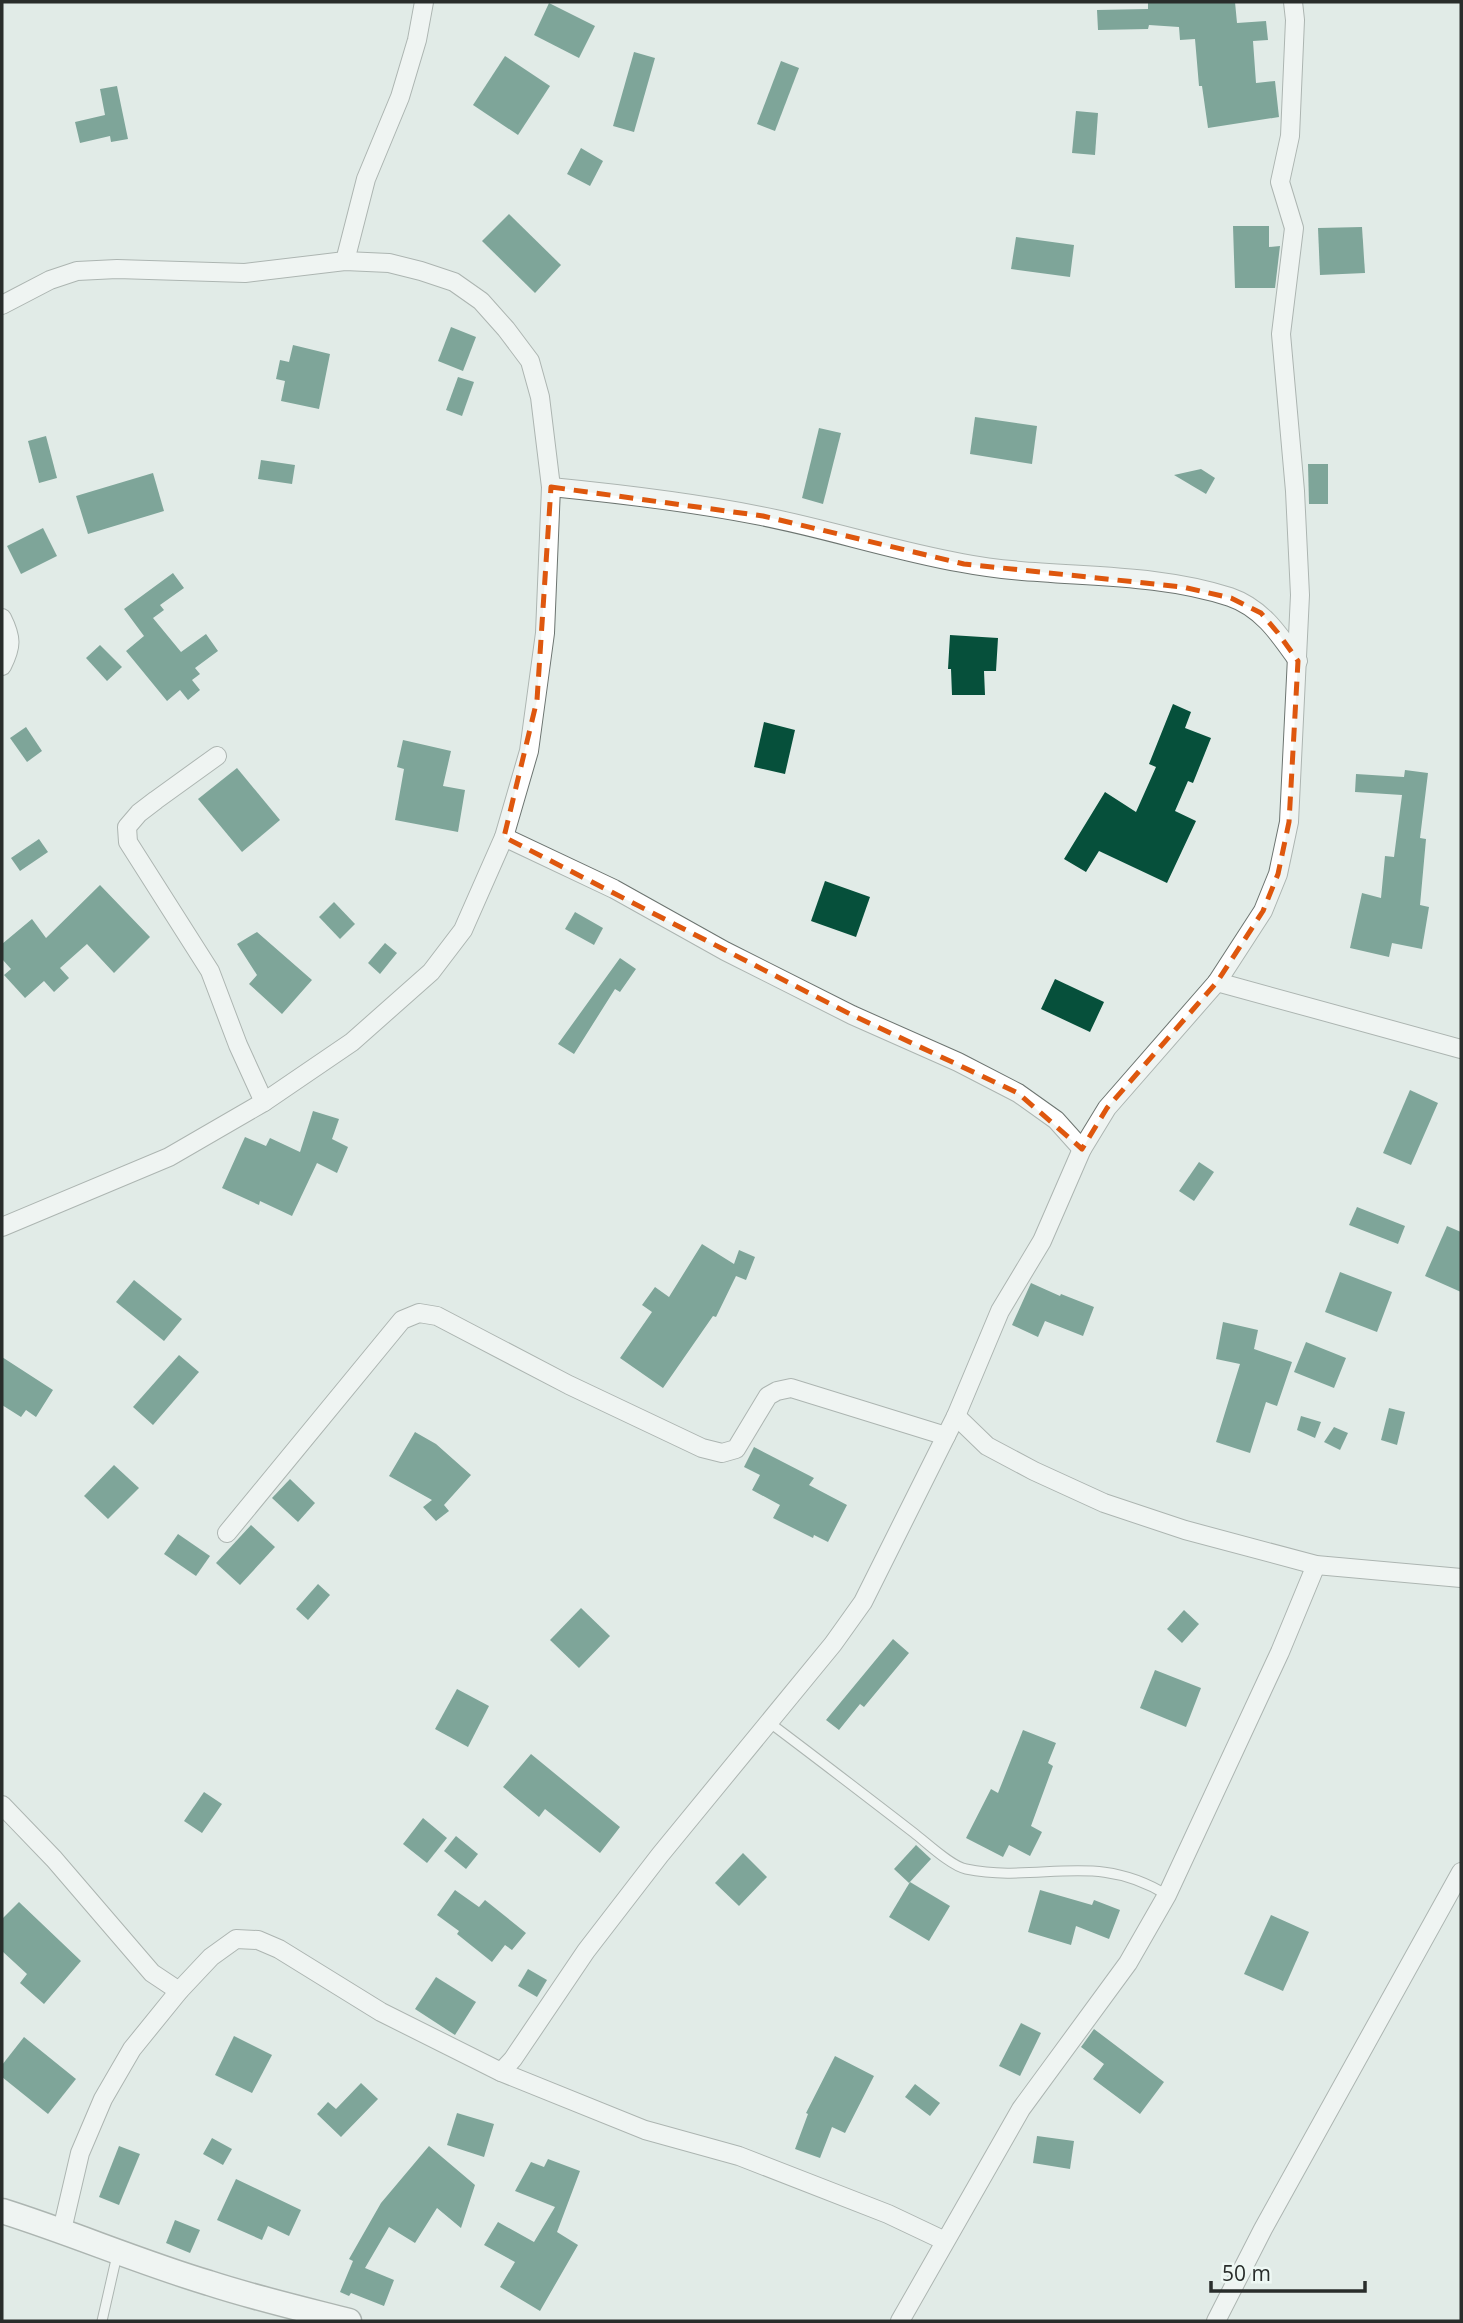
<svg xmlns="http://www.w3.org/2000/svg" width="1463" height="2323" font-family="'Open Sans',sans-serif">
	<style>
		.building { fill: #06503b }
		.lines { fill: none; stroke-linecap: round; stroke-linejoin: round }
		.lane-casing { stroke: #6c7470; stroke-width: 11 }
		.street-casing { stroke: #6c7470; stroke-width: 20 }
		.secondary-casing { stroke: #6c7470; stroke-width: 27 }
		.lane { stroke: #fff; stroke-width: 9 }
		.street { stroke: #fff; stroke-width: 18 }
		.secondary { stroke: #fff; stroke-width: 24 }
		.marked { fill: none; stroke: #de570e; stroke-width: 5; stroke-dasharray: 14 9; stroke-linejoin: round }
	</style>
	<rect width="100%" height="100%" fill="#e1ebe7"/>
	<g class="building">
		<path d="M1148,2H1235L1237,23L1266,21L1268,40L1253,41L1256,83L1275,81L1279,117L1208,128L1202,86H1199L1195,39L1180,40L1179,27L1149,25L1148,29L1098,30L1097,10L1148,9Z"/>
		<path d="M549,3L595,26L579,58L534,35Z"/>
		<path d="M634,52L655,58L634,132L613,126Z"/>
		<path d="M505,56L550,86L518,135L473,105Z"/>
		<path d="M781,61L799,68L775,131L757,124Z"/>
		<path d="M117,86L128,139L111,142L110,136L80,143L75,122L105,115L100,89Z"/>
		<path d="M1076,111L1098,113L1095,155L1072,153Z"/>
		<path d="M581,148L603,161L590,186L567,174Z"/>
		<path d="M509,214L561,265L535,293L482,241Z"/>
		<path d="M1233,226H1269V247L1280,246L1275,288H1235Z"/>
		<path d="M1362,227L1365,273L1320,275L1318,228Z"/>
		<path d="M1016,237L1074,245L1070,277L1011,269Z"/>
		<path d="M451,327L476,337L463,371L438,361Z"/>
		<path d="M293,345L330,354L319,409L281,401L285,381L276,379L280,360L289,362Z"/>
		<path d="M458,377L474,382L462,416L446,410Z"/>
		<path d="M975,417L1037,426L1032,464L970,454Z"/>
		<path d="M819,428L841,433L823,504L802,498Z"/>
		<path d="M46,436L57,478L39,483L28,441Z"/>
		<path d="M261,460L295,465L292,484L258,479Z"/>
		<path d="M1308,464H1328V504H1309Z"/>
		<path d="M1201,469L1215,478L1206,494L1174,475Z"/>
		<path d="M153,473L164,511L88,534L76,496Z"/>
		<path d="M43,528L57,556L21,574L7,546Z"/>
		<path d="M173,573L184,588L160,605L164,610L153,618L181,652L206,634L218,651L195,668L200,674L192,680L200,690L188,700L180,690L167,701L126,651L144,636L124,609Z"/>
		<path d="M950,635L998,638L996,671H984L985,695H952L951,669H948Z"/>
		<path d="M100,645L122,667L107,681L86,658Z"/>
		<path d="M1173,704L1191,712L1185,728L1211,738L1193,783L1188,781L1175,811L1196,821L1167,883L1099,851L1086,872L1064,859L1105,792L1136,812L1156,767L1149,764Z"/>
		<path d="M764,722L795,730L785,774L754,767Z"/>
		<path d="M26,727L42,751L27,762L10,738Z"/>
		<path d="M403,740L451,751L443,786L465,790L458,832L395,820L404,769L397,767Z"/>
		<path d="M237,768L280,820L242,852L198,799Z"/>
		<path d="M1405,770L1428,773L1420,838L1426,839L1420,905L1429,907L1422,949L1392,943L1389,957L1350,948L1362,893L1381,898L1385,856L1394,857L1402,795L1355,792L1356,774L1404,777Z"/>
		<path d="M39,839L48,852L20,871L11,858Z"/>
		<path d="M825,881L870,897L856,937L811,921Z"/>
		<path d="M100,885L150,937L114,973L87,944L60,968L69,978L54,992L44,981L25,998L4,975L11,969L2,959V944L32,919L46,938Z"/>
		<path d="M334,902L355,924L340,939L319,917Z"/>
		<path d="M575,912L603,928L594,945L565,929Z"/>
		<path d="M257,932L312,980L282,1014L249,984L257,975L237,944Z"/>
		<path d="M385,943L397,953L380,974L368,963Z"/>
		<path d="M620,958L636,969L620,992L615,989L574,1054L558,1044Z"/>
		<path d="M1055,979L1104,1002L1090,1032L1041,1009Z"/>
		<path d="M1410,1090L1438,1103L1411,1165L1383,1153Z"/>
		<path d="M313,1111L339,1119L332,1139L348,1147L337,1173L317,1163L292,1216L260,1201L259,1205L222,1188L245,1137L266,1146L270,1138L300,1152Z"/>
		<path d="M1199,1162L1214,1172L1194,1201L1179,1191Z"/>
		<path d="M1357,1207L1405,1226L1398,1244L1349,1225Z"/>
		<path d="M1447,1226L1461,1232V1292L1425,1276Z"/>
		<path d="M702,1244L734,1264L739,1250L755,1257L746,1280L736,1276L716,1317L713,1316L663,1388L620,1358L652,1312L642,1305L655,1287L669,1297Z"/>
		<path d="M1340,1272L1392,1292L1377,1332L1325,1312Z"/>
		<path d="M134,1280L182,1319L164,1341L116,1302Z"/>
		<path d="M1031,1283L1060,1296L1061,1294L1094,1307L1083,1336L1045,1321L1038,1337L1012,1325Z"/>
		<path d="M1223,1322L1258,1330L1254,1349L1292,1362L1277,1406L1266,1402L1250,1453L1216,1442L1240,1364L1216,1359Z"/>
		<path d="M1306,1342L1346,1358L1334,1388L1294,1372Z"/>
		<path d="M179,1355L199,1372L153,1425L133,1407Z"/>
		<path d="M2,1357L53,1390L36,1417L26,1410L21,1417L2,1405Z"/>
		<path d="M1389,1408L1405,1412L1397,1445L1381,1440Z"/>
		<path d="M1301,1416L1321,1422L1315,1438L1297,1430Z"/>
		<path d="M1334,1427L1348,1433L1340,1450L1324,1442Z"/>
		<path d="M415,1432L436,1444L471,1475L444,1505L449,1511L436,1521L423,1507L432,1500L389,1476Z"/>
		<path d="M754,1447L814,1478L809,1485L847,1505L828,1542L814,1535L813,1538L773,1518L780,1505L752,1490L760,1475L744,1467Z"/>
		<path d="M114,1465L139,1488L108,1519L84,1496Z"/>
		<path d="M290,1479L315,1503L298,1522L272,1498Z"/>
		<path d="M251,1525L275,1547L240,1585L216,1563Z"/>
		<path d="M178,1534L210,1556L196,1576L164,1554Z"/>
		<path d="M318,1584L330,1595L308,1620L296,1609Z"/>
		<path d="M581,1608L610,1636L579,1668L550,1640Z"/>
		<path d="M1184,1610L1199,1624L1182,1643L1167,1629Z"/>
		<path d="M893,1639L909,1653L864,1707L860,1704L839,1730L826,1720Z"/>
		<path d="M1155,1670L1201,1688L1186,1727L1140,1708Z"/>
		<path d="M457,1689L489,1706L468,1747L435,1729Z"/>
		<path d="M1023,1730L1056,1743L1048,1763L1053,1766L1031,1826L1042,1832L1030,1856L1009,1845L1003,1857L966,1838L991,1789L998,1793Z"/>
		<path d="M531,1754L620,1827L600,1853L545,1809L539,1817L503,1787Z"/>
		<path d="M204,1792L222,1804L202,1833L184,1821Z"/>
		<path d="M423,1818L447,1838L427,1863L403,1844Z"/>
		<path d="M456,1836L478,1854L466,1869L444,1851Z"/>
		<path d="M916,1845L931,1859L909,1883L894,1869Z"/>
		<path d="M743,1853L767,1877L739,1906L715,1883Z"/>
		<path d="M910,1882L950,1906L929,1941L889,1917Z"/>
		<path d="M455,1890L479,1907L485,1900L526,1933L512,1950L505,1945L492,1962L457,1934L459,1931L437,1915Z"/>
		<path d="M1040,1890L1092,1905L1094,1900L1120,1910L1109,1939L1076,1926L1071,1945L1028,1932Z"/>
		<path d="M19,1902L81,1961L44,2004L20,1983L27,1974L2,1951V1919Z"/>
		<path d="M1271,1915L1309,1932L1283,1991L1244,1974Z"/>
		<path d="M528,1969L547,1980L537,1997L518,1986Z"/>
		<path d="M436,1977L476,2002L455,2035L415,2009Z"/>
		<path d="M1021,2023L1041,2033L1020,2076L999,2066Z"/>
		<path d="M1094,2029L1164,2082L1140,2114L1093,2079L1104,2064L1081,2047Z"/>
		<path d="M234,2036L272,2055L252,2093L215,2075Z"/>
		<path d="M24,2037L76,2079L48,2114L2,2077V2065Z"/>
		<path d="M835,2056L874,2076L845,2133L832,2127L820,2158L795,2149L808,2114L806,2113Z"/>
		<path d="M361,2083L378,2099L341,2137L317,2114L328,2102L336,2109Z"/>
		<path d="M915,2084L940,2103L930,2116L905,2097Z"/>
		<path d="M457,2113L494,2124L484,2157L447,2145Z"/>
		<path d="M1037,2136L1074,2141L1070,2169L1033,2163Z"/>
		<path d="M212,2138L232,2149L223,2165L203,2154Z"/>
		<path d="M119,2146L140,2154L119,2205L99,2197Z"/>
		<path d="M429,2146L475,2185L461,2228L437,2208L415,2243L389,2227L365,2268L394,2280L384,2306L351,2293L349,2296L340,2292L353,2261L349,2259L381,2203Z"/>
		<path d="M548,2159L580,2171L557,2232L578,2245L540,2311L500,2287L515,2262L484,2245L498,2222L534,2242L555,2207L515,2191L531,2162L544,2167Z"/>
		<path d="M236,2179L301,2210L289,2236L268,2226L262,2240L217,2220Z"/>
		<path d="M175,2220L200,2230L190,2253L166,2243Z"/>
	</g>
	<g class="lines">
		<defs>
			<g id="lane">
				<path d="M770,1723C818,1759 866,1796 914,1833C927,1843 951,1866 966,1869C1041,1884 1095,1850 1167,1895"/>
				<path d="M102,2321L117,2255"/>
			</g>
			<g id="street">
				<path d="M345,261L366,179L400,97L417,40L424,2"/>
				<path d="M2,305L50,280L77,271L117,269L245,273L345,261L389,263L421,271L454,282L481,301L506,329L530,361L540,397L551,487L545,633L529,751L504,837L463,930L431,972L352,1042L264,1102L169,1157L2,1227"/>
				<path d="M551,487C622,494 691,502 761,516C828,529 894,551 962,563C1049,580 1145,569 1230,597C1262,608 1279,634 1298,661"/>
				<path d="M2,618C12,638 12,646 2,666"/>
				<path d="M217,756L156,800L139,813L127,827L128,842L210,971L238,1045L264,1102"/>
				<path d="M504,837L614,889L725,951L852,1015L958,1062L1018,1093L1056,1120L1082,1149"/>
				<path d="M1217,982L1461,1049"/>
				<path d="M956,1416L987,1446L1034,1471L1104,1503L1185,1530L1316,1565L1461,1578"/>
				<path d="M227,1533L402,1320L419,1313L437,1316L569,1385L702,1448L722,1453L736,1449L768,1396L777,1391L791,1388L946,1436"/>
				<path d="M2,1805L54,1859L152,1973L179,1991"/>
				<path d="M501,2072L645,2130L739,2156L888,2214L945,2241"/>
				<path d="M62,2230L80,2153L103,2099L132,2049L179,1991L211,1957L236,1939L258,1940L279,1949L381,2012L501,2072L513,2059L586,1951L660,1855L833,1644L863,1602L956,1416L1000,1311L1042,1241L1082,1149L1107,1108L1217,982L1263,911L1278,874L1289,822L1300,595L1295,491L1281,334L1294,228L1280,182L1290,136L1295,20L1293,2"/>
				<path d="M900,2321L1021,2109L1128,1963L1167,1895L1280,1652L1316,1565"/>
				<path d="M1216,2321L1263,2229L1461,1872"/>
			</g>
			<path id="secondary" d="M2,2211C72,2233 139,2262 209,2283C255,2298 302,2309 349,2321"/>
		</defs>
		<use href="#lane" class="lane-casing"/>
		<use href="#street" class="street-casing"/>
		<use href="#secondary" class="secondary-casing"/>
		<use href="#lane" class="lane"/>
		<use href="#street" class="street"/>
		<use href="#secondary" class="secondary"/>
	</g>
	<path d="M0 0H1463V2323H0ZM551,487L763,516L964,564L1183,587L1231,598L1261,613L1278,633L1298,661L1289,822L1278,874L1263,911L1217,982L1107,1108L1082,1149L1018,1093L852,1015L504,837L537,700Z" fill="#e1ebe7" fill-opacity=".55" fill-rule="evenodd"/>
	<path class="marked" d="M551,487L763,516L964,564L1183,587L1231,598L1261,613L1278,633L1298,661L1289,822L1278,874L1263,911L1217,982L1107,1108L1082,1149L1018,1093L852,1015L504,837L537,700Z"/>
	<rect width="1463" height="2323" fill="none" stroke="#292d2b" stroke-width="7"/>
	<path d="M1211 2281v10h154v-10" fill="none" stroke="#292d2b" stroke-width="3.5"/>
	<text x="1222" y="2281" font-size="21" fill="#292d2b" stroke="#eef8f4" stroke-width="5" paint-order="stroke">50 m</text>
</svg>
